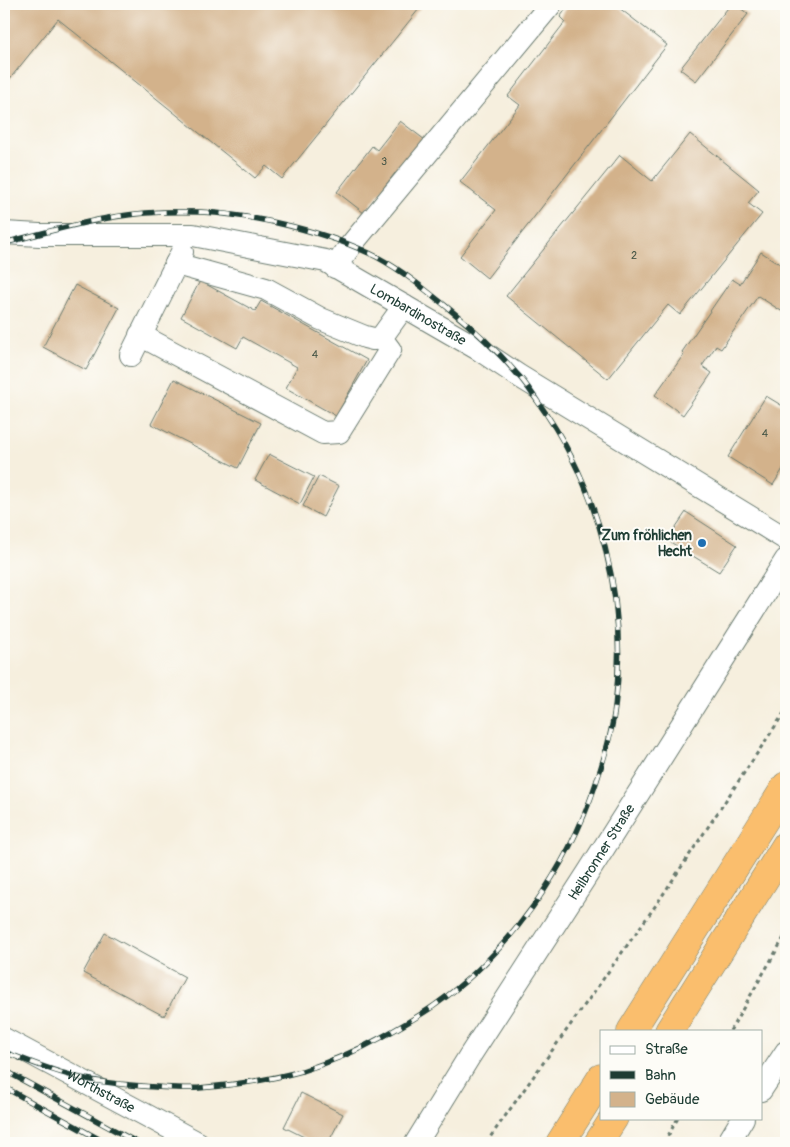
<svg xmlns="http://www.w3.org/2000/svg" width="790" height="1147" font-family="Pangolin,sans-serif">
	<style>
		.building { fill: #d3b28b }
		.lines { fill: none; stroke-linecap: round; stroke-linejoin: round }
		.minor-casing { stroke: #6a7b70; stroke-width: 24 }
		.highway-casing { stroke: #6a7b70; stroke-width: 29 }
		.path { stroke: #6a7b70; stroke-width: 3; stroke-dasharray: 4 4; stroke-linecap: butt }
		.minor { stroke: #fff; stroke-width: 22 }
		.highway { stroke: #fabe6d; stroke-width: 28 }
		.rail-casing { stroke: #1f3d34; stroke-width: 5.5 }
		.rail { stroke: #fdfcf7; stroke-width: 4; stroke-dasharray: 11; stroke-linecap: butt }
		.poi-dot { fill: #1f6fb2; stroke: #fdfcf7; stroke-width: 2 }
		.labels { text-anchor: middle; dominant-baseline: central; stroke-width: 4; stroke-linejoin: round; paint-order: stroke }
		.number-label { font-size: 11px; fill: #4c5a4a }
		.street-label { font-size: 14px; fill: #1f3d34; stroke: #fdfcf7 }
		.poi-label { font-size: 14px; font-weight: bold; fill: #1f3d34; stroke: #fdfcf7; text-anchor: end }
	</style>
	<rect width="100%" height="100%" fill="#fdfcf7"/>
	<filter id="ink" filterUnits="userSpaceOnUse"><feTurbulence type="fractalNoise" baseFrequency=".02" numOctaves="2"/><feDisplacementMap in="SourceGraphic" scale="10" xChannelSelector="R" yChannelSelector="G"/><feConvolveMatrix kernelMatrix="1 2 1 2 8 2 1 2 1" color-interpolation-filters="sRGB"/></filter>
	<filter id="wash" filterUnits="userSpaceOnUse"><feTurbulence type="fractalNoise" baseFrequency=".0096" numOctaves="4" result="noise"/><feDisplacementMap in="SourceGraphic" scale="20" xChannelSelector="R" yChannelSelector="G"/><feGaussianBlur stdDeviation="1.12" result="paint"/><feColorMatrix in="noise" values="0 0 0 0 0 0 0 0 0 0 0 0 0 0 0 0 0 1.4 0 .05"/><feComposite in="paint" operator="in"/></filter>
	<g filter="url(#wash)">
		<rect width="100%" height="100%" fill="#f6efde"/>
		<g id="blocks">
			<g class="building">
				<path d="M4,4H423L282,179L266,166L255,178L58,19L8,81L4,78Z"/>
				<path d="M570,4H614L667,45L487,278L460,256L496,210L460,182L520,105L508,96L565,22L560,17Z"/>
				<path d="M731,4H735L748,14L696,81L680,69Z"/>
				<path d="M400,121L425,140L398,175L395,173L364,213L337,192L372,146L377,150Z"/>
				<path d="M690,134L759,190L748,203L762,214L680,315L668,305L608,379L506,296L620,155L652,181Z"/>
				<path d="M761,252L786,268V314L758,296L721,349L716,346L702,366L712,373L683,415L655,395L684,354L682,352L732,279L740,284Z"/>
				<path d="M200,281L255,311L261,301L367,360L336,416L286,388L297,367L243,337L237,348L181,317Z"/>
				<path d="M75,285L119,308L86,370L43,347Z"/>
				<path d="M174,379L261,423L238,468L151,424Z"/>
				<path d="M766,396L786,408V464L773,485L728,457Z"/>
				<path d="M269,454L314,477L300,504L255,480Z"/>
				<path d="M319,476L339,486L323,517L303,506Z"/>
				<path d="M686,512L737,545L719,572L667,540Z"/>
				<path d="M105,933L185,977L164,1016L83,973Z"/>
				<path d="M301,1093L343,1114L328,1143H316L284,1127Z"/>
			</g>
		</g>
	</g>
	<g filter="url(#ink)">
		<use href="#blocks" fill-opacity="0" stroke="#6a7b70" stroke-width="1"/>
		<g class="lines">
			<defs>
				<g id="minor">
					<path id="s1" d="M4,233L39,235H193L326,261L480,350L519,376L786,539"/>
					<path d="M176,264L266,289L321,319L365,337L373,339L381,338L404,306"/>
					<path d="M335,267L351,245L551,4"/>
					<path d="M140,335L323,433L339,432L390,350L381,338"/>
					<path d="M131,355L182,252"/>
					<path id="s2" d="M4,1039L198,1143"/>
					<path d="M761,1090L786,1052"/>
					<path id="s3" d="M416,1143L469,1057L588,873L786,560"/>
					<path d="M728,1143L743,1118"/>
				</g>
				<g id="highway">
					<path d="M631,1031L786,786"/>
					<path d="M669,1031L786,845"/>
					<path d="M560,1143L601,1078"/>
					<path d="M598,1143L614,1118"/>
				</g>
			</defs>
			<use href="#minor" class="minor-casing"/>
			<use href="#highway" class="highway-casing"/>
			<g class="path">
				<path d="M730,1031L786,934"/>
				<path d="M486,1143L656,905L786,710"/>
				<path d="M664,1143L678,1118"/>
			</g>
			<use href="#minor" class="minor"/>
			<use href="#highway" class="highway"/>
			<defs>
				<g id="rail">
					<path d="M4,243C40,234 77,223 114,217C142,212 172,211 201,212C256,215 328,232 377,257C403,271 426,290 448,308C473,328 496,349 517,374C525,382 531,392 538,402C600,488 629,602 615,707C612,733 604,759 596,783C568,869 509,953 435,1005C418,1017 400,1027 382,1037C357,1051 330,1062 302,1071C269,1080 234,1085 199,1088C176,1089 153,1087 130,1085C110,1083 89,1081 70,1075C47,1069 26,1060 4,1052"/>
					<path d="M4,1070L138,1143"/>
					<path d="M4,1087L106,1143"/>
				</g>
			</defs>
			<use href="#rail" class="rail-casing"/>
			<use href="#rail" class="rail"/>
		</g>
	</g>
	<circle class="poi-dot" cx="702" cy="543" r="5"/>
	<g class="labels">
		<g class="number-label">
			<text x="384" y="161">3</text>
			<text x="634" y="255">2</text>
			<text x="315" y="354">4</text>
			<text x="765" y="433">4</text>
		</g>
		<g class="street-label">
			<text stroke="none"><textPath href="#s1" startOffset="431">Lombardinostraße</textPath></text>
			<text stroke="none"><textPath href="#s3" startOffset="345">Heilbronner Straße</textPath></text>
			<text stroke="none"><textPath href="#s2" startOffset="110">Wörthstraße</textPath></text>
		</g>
		<g class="poi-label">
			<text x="692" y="535">Zum fröhlichen<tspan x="692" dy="16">Hecht</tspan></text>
		</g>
	</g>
	<rect width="790" height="1147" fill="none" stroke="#fdfcf7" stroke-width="20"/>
	<rect x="600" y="1030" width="162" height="90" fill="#fdfcf7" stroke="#a4b0a9"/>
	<rect x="610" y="1046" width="25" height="8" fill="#ffffff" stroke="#a4b0a9"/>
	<text x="645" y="1054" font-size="15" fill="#1f3d34">Straße</text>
	<rect x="610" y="1071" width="25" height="8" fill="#1f3d34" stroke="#a4b0a9"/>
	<text x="645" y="1080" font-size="15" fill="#1f3d34">Bahn</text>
	<rect x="610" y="1092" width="25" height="15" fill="#d3b28b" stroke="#a4b0a9"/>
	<text x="645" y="1104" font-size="15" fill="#1f3d34">Gebäude</text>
</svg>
